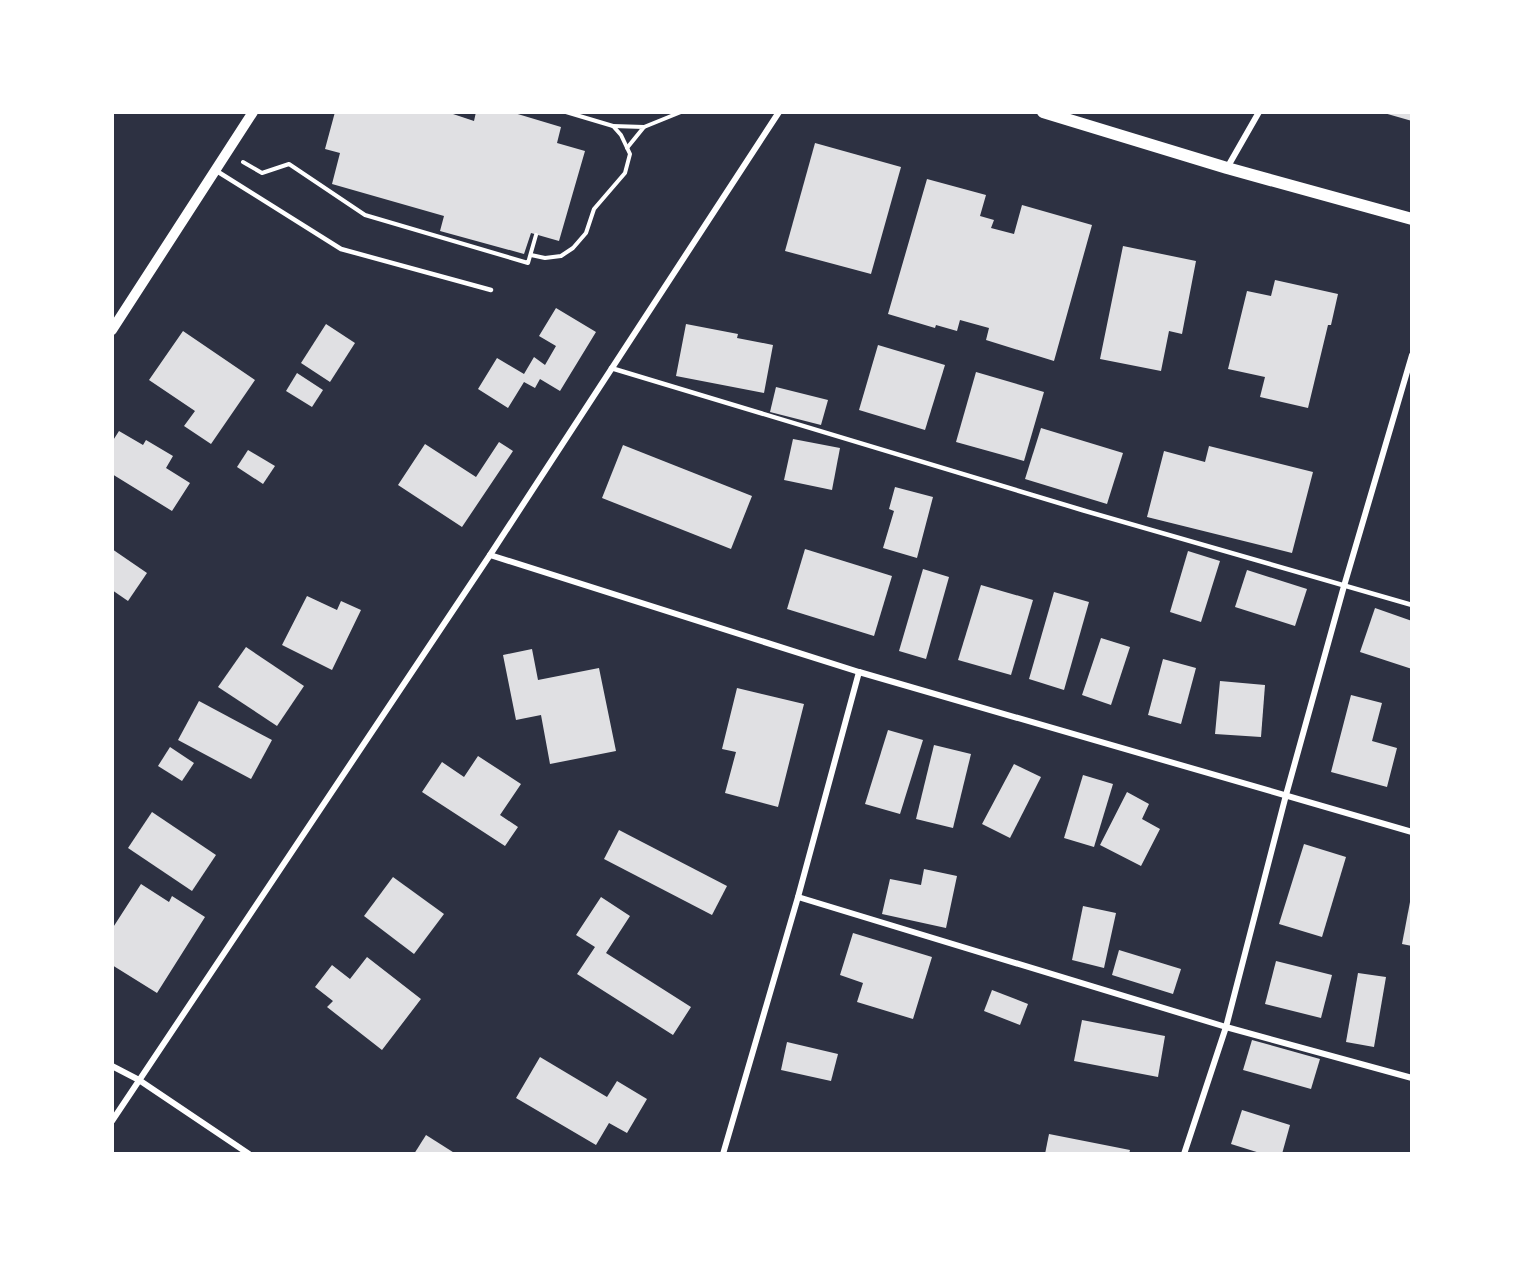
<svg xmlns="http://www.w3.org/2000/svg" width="1524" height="1266" font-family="'Archivo Narrow',sans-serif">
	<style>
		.building { fill: #e0e0e3 }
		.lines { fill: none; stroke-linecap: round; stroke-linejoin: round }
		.path { stroke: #fff; stroke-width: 4 }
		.service { stroke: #fff; stroke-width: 4.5 }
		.minor { stroke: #fff; stroke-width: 6 }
		.tertiary { stroke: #fff; stroke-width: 10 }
		.secondary { stroke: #fff; stroke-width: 12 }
	</style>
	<rect width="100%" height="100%" fill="#2d3142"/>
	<g class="building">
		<path d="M335,112H447L474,121L476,112H511L561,127L557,143L585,151L559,241L531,233L524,254L440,231L444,216L332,184L340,153L325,149Z"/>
		<path d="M1384,112H1412V121L1384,113Z"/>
		<path d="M815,143L901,167L871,274L785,251Z"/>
		<path d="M927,179L986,195L980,216L994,220L991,228L1014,234L1022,205L1092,225L1054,361L986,340L989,328L960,320L957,331L936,325L935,328L888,314Z"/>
		<path d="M1123,246L1196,261L1182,334L1169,331L1161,371L1100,359Z"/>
		<path d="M1275,280L1338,294L1331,325H1328L1308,408L1260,397L1265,377L1228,369L1247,291L1271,296Z"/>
		<path d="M556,308L596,332L560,391L540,379L535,388L524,382L508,408L478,389L497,358L524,374L534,357L545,365L556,346L539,336Z"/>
		<path d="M326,324L355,343L330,382L301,363Z"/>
		<path d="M686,324L738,334L737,338L773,345L764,393L676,376Z"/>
		<path d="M183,331L255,380L211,444L184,426L195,411L149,380Z"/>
		<path d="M878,345L945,365L925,430L859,410Z"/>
		<path d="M976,372L1044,392L1024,461L956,442Z"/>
		<path d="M297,373L323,390L312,407L286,391Z"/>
		<path d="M776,387L828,400L821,425L770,412Z"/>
		<path d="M1041,428L1123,453L1107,504L1025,479Z"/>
		<path d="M119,431L143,445L146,440L173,456L166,468L190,483L172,511L112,474V442Z"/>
		<path d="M793,439L840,448L832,490L784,480Z"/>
		<path d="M499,442L513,451L462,527L398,485L425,444L476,477Z"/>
		<path d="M623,445L752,496L731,549L602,498Z"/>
		<path d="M1209,446L1313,472L1292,553L1147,517L1164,451L1205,462Z"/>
		<path d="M248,450L275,466L263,484L237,467Z"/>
		<path d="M895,487L933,497L917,558L883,548L894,511L889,509Z"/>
		<path d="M112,549L147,573L128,601L112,590Z"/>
		<path d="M805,549L892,576L874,636L787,609Z"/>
		<path d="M1188,551L1220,561L1201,622L1170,612Z"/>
		<path d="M923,569L949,577L926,659L899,651Z"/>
		<path d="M1247,570L1307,589L1295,626L1235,607Z"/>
		<path d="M981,585L1033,600L1011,675L958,660Z"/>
		<path d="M1054,592L1089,602L1064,690L1029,679Z"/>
		<path d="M307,596L337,610L341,601L361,610L332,670L282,645Z"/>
		<path d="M1375,608L1412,621V669L1360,652Z"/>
		<path d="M1101,638L1130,647L1111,705L1082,695Z"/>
		<path d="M246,647L304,686L277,726L218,687Z"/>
		<path d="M532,649L538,680L599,668L616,751L550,764L541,715L516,720L503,655Z"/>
		<path d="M1163,659L1196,668L1181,724L1148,715Z"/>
		<path d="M1220,681L1265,685L1261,737L1215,734Z"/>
		<path d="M737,688L804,704L778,807L725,793L736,752L722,749Z"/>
		<path d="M1351,695L1382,703L1372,741L1397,748L1387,787L1331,772Z"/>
		<path d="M199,701L272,740L251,779L178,740Z"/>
		<path d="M888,730L923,740L900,814L865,804Z"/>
		<path d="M934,745L971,754L953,828L916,819Z"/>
		<path d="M170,747L194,763L182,781L158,766Z"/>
		<path d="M478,756L521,784L500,815L518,827L505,846L422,792L442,762L464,777Z"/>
		<path d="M1014,764L1041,777L1010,838L982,824Z"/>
		<path d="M1083,775L1113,784L1094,847L1064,838Z"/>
		<path d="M1127,792L1149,804L1142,819L1160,829L1141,866L1100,845Z"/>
		<path d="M152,812L216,855L192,891L128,848Z"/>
		<path d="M619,830L727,886L712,915L604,859Z"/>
		<path d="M1304,844L1346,857L1322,937L1279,924Z"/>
		<path d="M924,869L957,876L946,928L882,914L890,879L921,885Z"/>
		<path d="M393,877L444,914L414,954L364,916Z"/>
		<path d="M141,884L169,902L172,896L205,917L157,993L112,965V929Z"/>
		<path d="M601,897L630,916L606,953L691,1007L673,1035L577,974L595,947L576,935Z"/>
		<path d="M1410,902H1412V946L1402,944Z"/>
		<path d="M1083,906L1116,913L1104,968L1072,960Z"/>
		<path d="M853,933L932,957L913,1019L857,1002L863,983L840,975Z"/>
		<path d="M1119,950L1181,969L1173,994L1112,975Z"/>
		<path d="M367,957L421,999L382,1050L327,1007L333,1001L315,987L332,965L350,979Z"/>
		<path d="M1276,961L1332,975L1321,1018L1265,1004Z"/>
		<path d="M1358,973L1386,977L1374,1047L1346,1042Z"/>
		<path d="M992,990L1028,1004L1020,1025L984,1011Z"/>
		<path d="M1082,1020L1165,1036L1158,1077L1074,1061Z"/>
		<path d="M1252,1040L1320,1059L1311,1089L1243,1070Z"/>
		<path d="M787,1042L838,1054L831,1081L781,1070Z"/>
		<path d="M540,1057L607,1097L617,1081L647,1099L627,1133L609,1123L596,1145L516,1098Z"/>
		<path d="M1242,1110L1290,1125L1282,1154H1263L1231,1144Z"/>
		<path d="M1049,1134L1130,1150L1129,1154H1045Z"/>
		<path d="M426,1135L456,1154H414Z"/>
	</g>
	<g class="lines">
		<g class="path">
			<path d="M613,126L644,127L627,148"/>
			<path d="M644,127L681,112"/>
			<path d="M243,162L262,173L289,164L365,215L528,263L536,235"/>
			<path d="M531,255L545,258L561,256L573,248L586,233L594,209L625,173L630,154L621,135L613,126L566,112"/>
		</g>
		<g class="service">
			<path d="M215,170L341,249L491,290"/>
			<path d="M611,368L1082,510L1412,605"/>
		</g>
		<g class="minor">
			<path d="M1227,168L1259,112"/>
			<path d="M490,555L859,672L1412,832"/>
			<path d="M798,897L1226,1027L1412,1078"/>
			<path d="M112,1066L139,1080L249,1154"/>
			<path d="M112,1121L490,555L779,112"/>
			<path d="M723,1154L798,897L859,672"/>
			<path d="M1184,1154L1226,1027L1286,795L1344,586L1412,355"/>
		</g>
		<path class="tertiary" d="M112,330L253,112"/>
		<path class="secondary" d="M1043,112L1227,168L1412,219"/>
	</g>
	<rect width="1524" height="1266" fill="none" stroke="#ffffff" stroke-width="228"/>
</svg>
